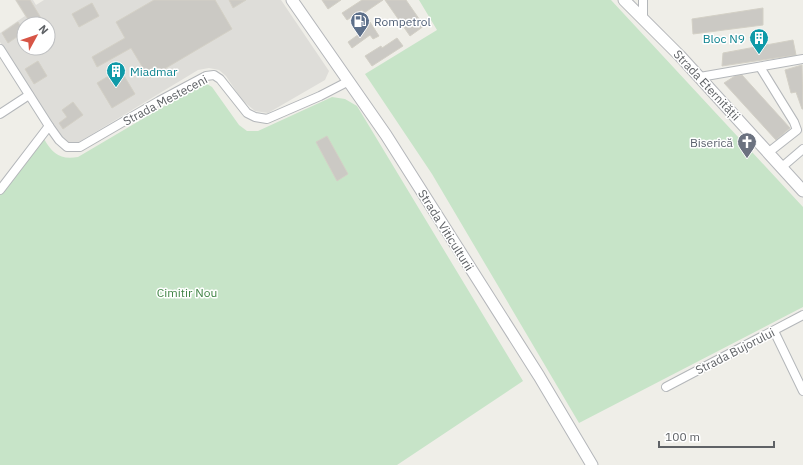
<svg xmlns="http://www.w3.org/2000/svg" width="803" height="465" font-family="'IBM Plex Sans',sans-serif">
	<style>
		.industrial { fill: #deddd9; fill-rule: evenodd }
		.green { fill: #c7e4c8 }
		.building { fill: #cbc9c4; stroke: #d3d0c6 }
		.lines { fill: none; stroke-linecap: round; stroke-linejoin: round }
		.street-casing { stroke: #b4b7ba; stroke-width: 10 }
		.secondary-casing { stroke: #b4b6ba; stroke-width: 13 }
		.street { stroke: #fff; stroke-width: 8 }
		.secondary { stroke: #fff; stroke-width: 11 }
		.labels { text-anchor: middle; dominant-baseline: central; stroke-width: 3; stroke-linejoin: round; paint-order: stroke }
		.service-label { font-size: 12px; fill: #4e5e75; stroke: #fff; text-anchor: start }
		.culture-label { font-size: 12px; fill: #0d838f; stroke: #fff; text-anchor: end }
		.street-label { font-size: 12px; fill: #5f6266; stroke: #fff }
		.worship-label { font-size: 12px; fill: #5b616d; stroke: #fff; text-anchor: end }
		.park-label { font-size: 12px; fill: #408445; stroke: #fff }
	</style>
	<rect width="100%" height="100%" fill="#efeee8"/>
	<path class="industrial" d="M15,0H33L36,5L44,0H281L329,71L325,80L268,113L255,111L242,100L226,76L219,70L209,68L198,70L79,142L73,144L66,143L60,139L0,42V33L25,16ZM24,24H48V48H24Z"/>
	<g class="green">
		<path d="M419,0H611L803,207V307L579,423L432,174L365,74L437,30Z"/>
		<path d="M207,84L212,87L239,125L247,131H258L332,97L345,99L357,106L523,381L397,465H0V195L44,139C53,154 60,160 78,157L200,85Z"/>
	</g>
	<g class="building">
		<path d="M16,0H30L41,18L31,24Z"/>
		<path d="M154,0H215L232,29L149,78L131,48L97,67L92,57L125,38L116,22Z"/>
		<path d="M229,0H246L233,8Z"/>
		<path d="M322,0H341L328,9Z"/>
		<path d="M362,0H383L364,13L362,10L347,20L342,13Z"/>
		<path d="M385,0H406L424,26L410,36Z"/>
		<path d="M92,3L99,16L79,27L72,14Z"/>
		<path d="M763,8V25L693,34L692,19Z"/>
		<path d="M18,22L24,32L8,43L2,33Z"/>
		<path d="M370,22L379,36L373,39L370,35L352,48L348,42L366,29L364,25Z"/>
		<path d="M397,38L403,46L372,66L365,56L381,46L382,48Z"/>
		<path d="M793,40L796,55L722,66L723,53Z"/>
		<path d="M38,61L47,76L34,84L25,69Z"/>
		<path d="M802,65L803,109H802L796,92L791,93L785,70Z"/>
		<path d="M120,69L135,94L112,108L97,83Z"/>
		<path d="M742,75L790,128L776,140L724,83L735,76Z"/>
		<path d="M73,102L83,115L63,129L59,123L67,117L62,110Z"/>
		<path d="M327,136L348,174L337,181L316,142Z"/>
	</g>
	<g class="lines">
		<defs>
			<g id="street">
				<path d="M643,19V0"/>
				<path d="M0,49L49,126L59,140L67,147H80L159,101L206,76L214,75L220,79L247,113L255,117L267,119L320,96L349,81"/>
				<path d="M760,67L794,122L797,130L769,152"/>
				<path d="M700,77L803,59"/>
				<path d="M0,114L29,95"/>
				<path d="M782,167L803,149"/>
				<path d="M0,190L49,126"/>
				<path d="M774,331L803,391"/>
				<path d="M666,387L803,315"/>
			</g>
			<g id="secondary">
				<path d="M292,0L386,135L539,376L592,465"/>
				<path d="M624,0L680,56L803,191"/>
			</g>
		</defs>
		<use href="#street" class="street-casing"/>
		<use href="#secondary" class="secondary-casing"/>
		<use href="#street" class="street"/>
		<use href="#secondary" class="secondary"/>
	</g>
	<defs>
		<symbol id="fuel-pin" viewBox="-11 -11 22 30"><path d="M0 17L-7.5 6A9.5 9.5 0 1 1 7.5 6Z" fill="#5c6f8a" stroke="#fff"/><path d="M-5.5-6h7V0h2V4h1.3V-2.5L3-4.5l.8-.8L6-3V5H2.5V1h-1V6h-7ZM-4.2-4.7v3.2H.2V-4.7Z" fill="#fff"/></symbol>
		<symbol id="building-pin" viewBox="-11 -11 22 30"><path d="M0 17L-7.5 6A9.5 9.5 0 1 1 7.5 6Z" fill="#0f9aa8" stroke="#fff"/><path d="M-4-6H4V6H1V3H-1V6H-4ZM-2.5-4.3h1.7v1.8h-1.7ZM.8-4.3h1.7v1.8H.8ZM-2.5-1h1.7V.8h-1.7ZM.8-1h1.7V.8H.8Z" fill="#fff"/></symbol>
		<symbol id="church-pin" viewBox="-11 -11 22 30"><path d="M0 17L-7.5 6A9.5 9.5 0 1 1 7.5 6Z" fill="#6b7280" stroke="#fff"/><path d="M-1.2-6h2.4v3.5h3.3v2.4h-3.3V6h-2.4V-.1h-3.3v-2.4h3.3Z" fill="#fff"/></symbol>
	</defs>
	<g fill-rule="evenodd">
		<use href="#fuel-pin" x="349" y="10" width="22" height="30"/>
		<use href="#building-pin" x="748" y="27" width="22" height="30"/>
		<use href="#building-pin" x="105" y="60" width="22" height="30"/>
		<use href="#church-pin" x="736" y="131" width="22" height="30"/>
	</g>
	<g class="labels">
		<g class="service-label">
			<text x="374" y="21">Rompetrol</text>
		</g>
		<g class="culture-label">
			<text x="745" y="38">Bloc N9</text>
			<text x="130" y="71" text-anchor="start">Miadmar</text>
		</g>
		<g class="street-label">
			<text transform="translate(707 85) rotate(47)">Strada Eternității</text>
			<text transform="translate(165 100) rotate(-28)">Strada Mesteceni</text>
			<text transform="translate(446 230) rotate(58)">Strada Viticulturii</text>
			<text transform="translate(735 351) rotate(-27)">Strada Bujorului</text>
		</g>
		<g class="worship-label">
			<text x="733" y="142">Biserică</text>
		</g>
		<g class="park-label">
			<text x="187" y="292">Cimitir Nou</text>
		</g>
	</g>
	<g transform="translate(36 36) rotate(50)"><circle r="19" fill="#ffffff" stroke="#bfc0c2"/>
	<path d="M0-3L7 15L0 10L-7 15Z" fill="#d75546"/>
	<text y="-6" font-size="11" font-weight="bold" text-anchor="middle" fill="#5f6266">N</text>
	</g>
	<path d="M659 441v6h115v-6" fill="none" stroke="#5f6266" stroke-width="2"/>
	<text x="665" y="441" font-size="12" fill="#5f6266" stroke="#ffffff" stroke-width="3" paint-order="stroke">100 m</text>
</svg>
